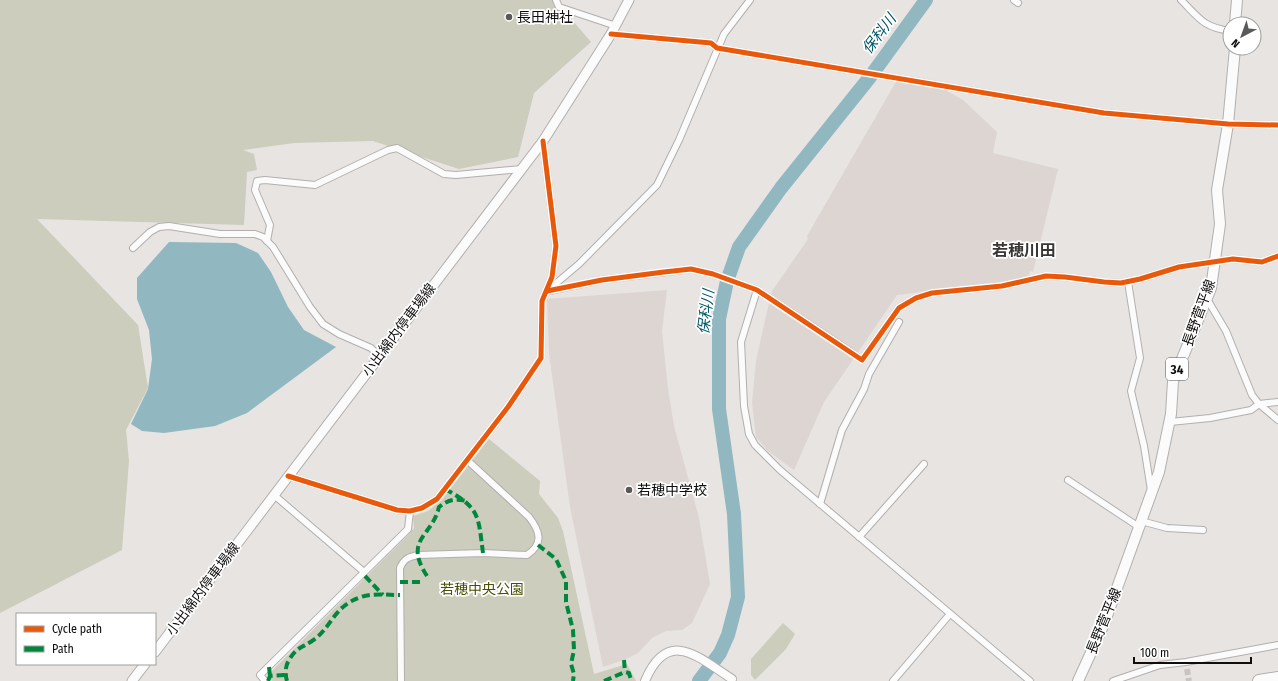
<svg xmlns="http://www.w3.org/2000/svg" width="1278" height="681" font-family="'Fira Sans Condensed','Noto Sans JP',sans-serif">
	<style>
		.built { fill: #dcd5d1 }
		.green { fill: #cccdbc }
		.water { fill: #91b7c0 }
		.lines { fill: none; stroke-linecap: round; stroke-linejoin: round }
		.river { stroke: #91b7c0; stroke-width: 14 }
		.minor-tunnel { stroke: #c7c4c2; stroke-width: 6; stroke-dasharray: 6 3; stroke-linecap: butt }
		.minor-casing { stroke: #b2afae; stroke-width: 8 }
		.tertiary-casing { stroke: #b2afae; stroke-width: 10 }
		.secondary-casing { stroke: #b2afae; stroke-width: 11 }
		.primary-casing { stroke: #b2afae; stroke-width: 12 }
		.motorway-casing { stroke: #b2afae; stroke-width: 14 }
		.minor { stroke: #fbfbfb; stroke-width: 6 }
		.tertiary { stroke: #fbfbfb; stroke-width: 8 }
		.secondary { stroke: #fbfbfb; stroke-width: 9 }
		.primary { stroke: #fbfbfb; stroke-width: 10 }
		.motorway { stroke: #fbfbfb; stroke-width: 12 }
		.quiet { stroke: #00873e; stroke-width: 4; stroke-dasharray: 8 4; stroke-linecap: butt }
		.cycleway-casing { stroke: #fff; stroke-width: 8 }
		.cycleway { stroke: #e8590c; stroke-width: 5 }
		.poi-dot { fill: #5b5958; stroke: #fff; stroke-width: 1.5 }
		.labels { text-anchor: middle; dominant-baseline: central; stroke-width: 3.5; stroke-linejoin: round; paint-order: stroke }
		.shield { fill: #fff; stroke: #575656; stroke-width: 1 }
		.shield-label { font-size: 13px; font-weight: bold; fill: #0f0e0d }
		.poi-label { font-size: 14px; fill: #0f0e0d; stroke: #fff; text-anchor: start }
		.street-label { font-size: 14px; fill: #0f0e0d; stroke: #fff }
		.park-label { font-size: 14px; fill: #494e00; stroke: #fff }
		.water-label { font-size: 15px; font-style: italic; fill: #015766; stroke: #fff }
		.quarter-label { font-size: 16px; font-weight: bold; fill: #3a3634; stroke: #fff }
	</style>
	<rect width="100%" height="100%" fill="#e7e4e2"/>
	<g class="built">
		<path d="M897,80L936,85L963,100L997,132L993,153L1058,169L1033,272L1030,271L1028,277L1023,279L897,295L824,402L794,470L768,451L756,437L752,403L756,361L766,316L772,291L808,239L807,236Z"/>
		<path d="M667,290L662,331L668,389L674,426L699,518L710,584L692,623L682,630L666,631L652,638L638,653L624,660L603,667L570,507L549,353L547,299Z"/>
	</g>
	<g class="green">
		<path d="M0,0H555L591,42L534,93L518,157L459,169L373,141L294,143L243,150L254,154L257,170L247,172L244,225L37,219L138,325L148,388L126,430L129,461L122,550L0,613Z"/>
		<path d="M489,439L540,481L539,494L558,518L563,531L594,674L627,664L636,681H272L267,676L406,537L414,528L413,516L428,511L441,501Z"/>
		<path d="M783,623L795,634L786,649L755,680L751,675V659Z"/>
	</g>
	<path class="water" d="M169,242L236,243L258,253L271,272L288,307L304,330L336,347L247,413L215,426L164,433L142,431L131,424L148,389L152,359L149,330L137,299V278Z"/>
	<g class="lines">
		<path class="river" d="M699,681L720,653L728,635L738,597L734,514L719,409V319L727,281L739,247L781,188L870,77L926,0"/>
		<path class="minor-tunnel" d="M1187,669L1189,681"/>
		<defs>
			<g id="minor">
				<path d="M556,0L559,7L616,26"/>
				<path d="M1014,0L1018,3"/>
				<path d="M1181,0C1200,19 1203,27 1230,31"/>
				<path d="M611,34L711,43L717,48L1104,113L1228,124L1278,125"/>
				<path d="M267,241L270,225L255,190L257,181L265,180L315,185L388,150L397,148L444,174L456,175L522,169"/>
				<path d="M133,248L150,232L159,227L169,226L220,234H255L263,237L273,247L310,307L323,324L339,334L371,348L379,356"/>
				<path d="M1128,282L1140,358L1131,391L1144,446L1151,490"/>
				<path d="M757,290L741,342L744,406L749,434L755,445L780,470L1030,681"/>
				<path d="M547,291L579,264L657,185L679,140L724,34L750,0"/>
				<path d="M549,291L602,280L691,269L713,274L757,290L836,342"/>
				<path d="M1207,299L1226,331L1252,395L1259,404L1278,420"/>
				<path d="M839,344L862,360L899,308L916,298L932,293L1002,286L1046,276L1065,277L1104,282L1121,283L1140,279L1179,267L1233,259L1262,262L1278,256"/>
				<path d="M1170,422L1210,418L1251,410L1259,404L1278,402"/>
				<path d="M288,476L397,510L410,511L422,508L437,499L508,407L541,358L542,301L552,277L556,246L543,141"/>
				<path d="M1068,480L1139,527"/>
				<path d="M274,495L364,572"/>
				<path d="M820,504L842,430L864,389L869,374L899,322"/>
				<path d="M1141,521L1167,528L1203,530"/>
				<path d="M859,537L924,464"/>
				<path d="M265,681L260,675L408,529L410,511"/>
				<path d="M401,681L400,568C404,559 408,557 418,555L483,553L527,555C544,544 540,531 529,517L467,460"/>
				<path d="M893,681L950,614"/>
				<path d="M1113,681L1160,665L1186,662L1278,645"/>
			</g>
			<path id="tertiary" d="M645,681C668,627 698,657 732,679"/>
			<g id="secondary">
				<path d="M155,652L543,141L611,34L629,0"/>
				<path d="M132,681L145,664"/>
			</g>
			<g id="primary">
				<path d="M1235,24L1237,0"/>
				<path d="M1078,681L1104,624L1159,472L1171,414L1173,381L1211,288L1220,224L1217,190L1228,124L1235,48"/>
			</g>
			<path id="motorway" d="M1259,681L1278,678"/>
		</defs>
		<use href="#minor" class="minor-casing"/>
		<use href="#tertiary" class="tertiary-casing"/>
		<use href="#secondary" class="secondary-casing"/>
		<use href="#primary" class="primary-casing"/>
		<use href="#motorway" class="motorway-casing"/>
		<use href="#minor" class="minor"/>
		<use href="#tertiary" class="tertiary"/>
		<use href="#secondary" class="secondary"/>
		<use href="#primary" class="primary"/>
		<use href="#motorway" class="motorway"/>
		<g class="quiet">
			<path d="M445,489C480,508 478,515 483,553"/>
			<path d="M538,545L556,559L566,581V602L573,630L574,650L571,664L574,674L573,681"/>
			<path d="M365,576L383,595"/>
			<path d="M427,576C403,539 432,537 439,507C448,500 455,498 466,501"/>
			<path d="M400,582H421"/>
			<path d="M624,660L625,672"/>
			<path d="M269,667L270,676"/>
			<path d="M268,681L270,676L285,675"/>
			<path d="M287,681C285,675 285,666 289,660C297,647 300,649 312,641C332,628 333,606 361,597C373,593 388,595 400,595"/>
			<path d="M604,681L625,672L629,673L631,680"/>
		</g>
		<defs>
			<g id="cycleway">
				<path d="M611,34L711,43L717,48L1104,113L1228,124L1278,125"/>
				<path d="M547,291L602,280L664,272L691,269L713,274L757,290L862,360L899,308L916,298L932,293L1002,286L1046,276L1065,277L1104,282L1121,283L1140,279L1179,267L1233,259L1262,262L1278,256"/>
				<path d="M288,476L397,510L410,511L422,508L437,499L508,407L541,358L542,301L552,277L556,246L543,141"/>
			</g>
		</defs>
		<use href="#cycleway" class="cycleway-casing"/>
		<use href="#cycleway" class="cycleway"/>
	</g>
	<g class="poi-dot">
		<circle cx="509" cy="17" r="4"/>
		<circle cx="629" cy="490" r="4"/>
	</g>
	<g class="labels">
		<rect class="shield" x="1166" y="358" width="22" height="22" rx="3"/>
		<g class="shield-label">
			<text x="1177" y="369">34</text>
		</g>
		<g class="poi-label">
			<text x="517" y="17">長田神社</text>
			<text x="637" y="490">若穂中学校</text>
		</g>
		<g class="street-label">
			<text transform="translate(1199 313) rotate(-70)">長野菅平線</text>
			<text transform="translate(399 330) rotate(-53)">小出綿内停車場線</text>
			<text transform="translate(203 589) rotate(-53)">小出綿内停車場線</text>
			<text transform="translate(1104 621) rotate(-68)">長野菅平線</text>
		</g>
		<g class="park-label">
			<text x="482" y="589">若穂中央公園</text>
		</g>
		<g class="water-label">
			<text transform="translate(879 34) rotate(-53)">保科川</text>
			<text transform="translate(706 312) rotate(-83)">保科川</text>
		</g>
		<g class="quarter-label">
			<text x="1024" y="250">若穂川田</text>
		</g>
	</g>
	<rect x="16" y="613" width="140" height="52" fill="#ffffff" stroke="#9f9f9e"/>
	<rect x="24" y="626" width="20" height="6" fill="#e8590c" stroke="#9f9f9e"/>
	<text x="52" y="633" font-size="12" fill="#0f0e0d">Cycle path</text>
	<rect x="24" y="646" width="20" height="6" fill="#00873e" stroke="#9f9f9e"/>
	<text x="52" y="653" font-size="12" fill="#0f0e0d">Path</text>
	<g transform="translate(1242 36) rotate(221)"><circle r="19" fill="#ffffff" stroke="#9f9f9e"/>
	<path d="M0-3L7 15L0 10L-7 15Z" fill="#5b5958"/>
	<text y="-6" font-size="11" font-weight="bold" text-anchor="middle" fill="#0f0e0d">N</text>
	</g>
	<path d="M1134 657v6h117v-6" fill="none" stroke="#0f0e0d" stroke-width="2"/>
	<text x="1140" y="657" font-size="12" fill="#0f0e0d" stroke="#ffffff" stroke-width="3" paint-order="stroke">100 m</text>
</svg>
